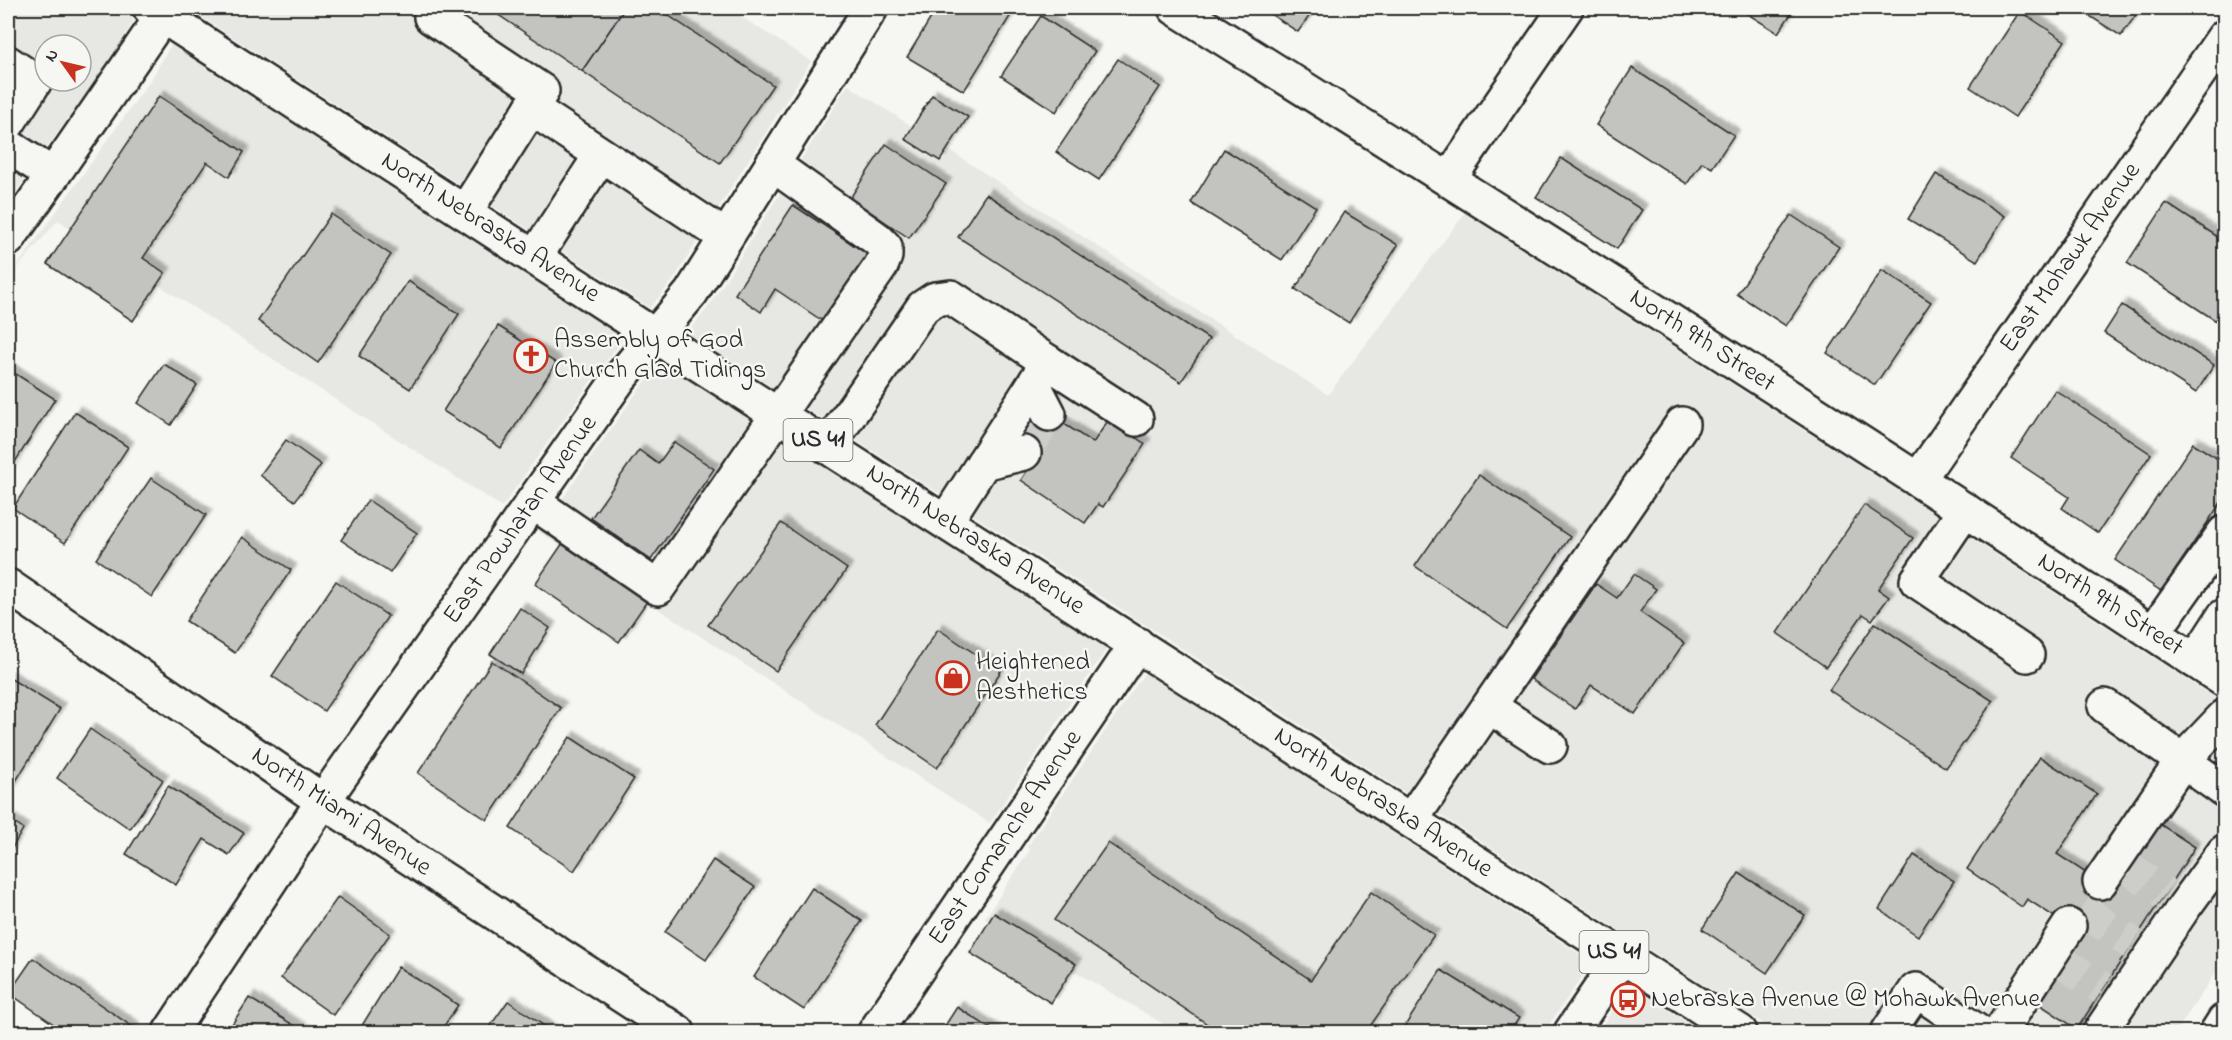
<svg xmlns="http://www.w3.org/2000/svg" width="2232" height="1040" font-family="'Indie Flower',sans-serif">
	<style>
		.built { fill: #e7e7e3; fill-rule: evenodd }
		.building { fill: #c3c3c0; stroke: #2b2b2b; stroke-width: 1.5; filter: url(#shadow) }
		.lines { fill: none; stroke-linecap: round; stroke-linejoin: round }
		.minor-tunnel { stroke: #cdcdca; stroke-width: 33; stroke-dasharray: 33 16; stroke-linecap: butt }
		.minor-casing { stroke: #2b2b2b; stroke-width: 38 }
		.major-casing { stroke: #2b2b2b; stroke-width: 38 }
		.minor { stroke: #f6f6f2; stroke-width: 33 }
		.major { stroke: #f6f6f2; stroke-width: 33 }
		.labels { text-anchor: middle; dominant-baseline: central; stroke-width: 5; stroke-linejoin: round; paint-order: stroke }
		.shield { fill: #f6f6f2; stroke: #686867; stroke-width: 1.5 }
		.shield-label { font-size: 24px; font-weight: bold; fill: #2b2b2b }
		.street-label { font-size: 26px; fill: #2b2b2b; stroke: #f6f6f2 }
		.poi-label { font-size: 26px; fill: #2b2b2b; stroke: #f6f6f2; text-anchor: start }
	</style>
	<defs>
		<filter id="shadow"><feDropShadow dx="5.5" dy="-5.5" stdDeviation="1.5" flood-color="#0004"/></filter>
	</defs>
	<rect width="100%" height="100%" fill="#f6f6f2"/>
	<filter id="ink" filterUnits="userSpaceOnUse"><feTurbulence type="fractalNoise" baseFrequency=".0167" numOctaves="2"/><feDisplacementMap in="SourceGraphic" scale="12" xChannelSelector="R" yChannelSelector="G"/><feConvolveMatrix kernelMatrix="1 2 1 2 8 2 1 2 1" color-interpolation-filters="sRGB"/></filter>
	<g filter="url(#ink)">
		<g class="built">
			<path d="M8,8H114L134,20L115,53L8,202ZM45,45H81V81H45Z"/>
			<path d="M194,8H727L811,61L673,280L650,308L192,11Z"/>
			<path d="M171,45L624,339L601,367L502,507L58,220L8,279L152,78Z"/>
			<path d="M848,85L1328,395L1465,213L1907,496L2224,704V960L2176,1032H1777L1130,615L687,333L710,305Z"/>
			<path d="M662,363L1107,648L990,823L539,532L637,392Z"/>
			<path d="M1145,672L1592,962L1544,1032H1177L985,918L1030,850L1027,847Z"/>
			<path d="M1629,985L1703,1032H1598Z"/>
		</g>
		<g class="building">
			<path d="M488,8H625L582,71Z"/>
			<path d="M625,8H657L773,85L720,163L582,71Z"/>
			<path d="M937,8H1010L1014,10L964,91L907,57Z"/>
			<path d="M1261,8H1315L1298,32Z"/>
			<path d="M1738,8H1795L1778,33Z"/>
			<path d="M2077,8H2141L2121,36Z"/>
			<path d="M2020,11L2065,41L2015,117L1970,87Z"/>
			<path d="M1041,16L1095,51L1056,112L1001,76Z"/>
			<path d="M1118,59L1160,87L1099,180L1056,152Z"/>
			<path d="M1632,68L1734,135L1712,168L1702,162L1687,184L1596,125Z"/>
			<path d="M932,95L968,117L940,161L905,139Z"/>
			<path d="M159,96L244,152L229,177L207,162L143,258L165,273L133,321L47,264Z"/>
			<path d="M886,144L946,184L909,238L850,198Z"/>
			<path d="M1224,149L1316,207L1282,260L1191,203Z"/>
			<path d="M1561,158L1642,210L1617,249L1536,197Z"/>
			<path d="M1936,174L2005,216L1977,261L1908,219Z"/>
			<path d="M986,194L1209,339L1181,382L958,237Z"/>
			<path d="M2166,203L2224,241V326L2127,263Z"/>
			<path d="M793,205L872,257L827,324L775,289L761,312L735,294Z"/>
			<path d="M1344,212L1398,245L1349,323L1295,289Z"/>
			<path d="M331,214L391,255L318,363L258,321Z"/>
			<path d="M1791,215L1839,247L1786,326L1737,294Z"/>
			<path d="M1882,270L1931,302L1875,385L1827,353Z"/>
			<path d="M408,281L459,314L410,389L359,356Z"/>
			<path d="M2122,305L2214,365L2196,393L2104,333Z"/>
			<path d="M498,326L556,363L501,448L443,411Z"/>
			<path d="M164,364L197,385L171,425L138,403Z"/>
			<path d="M8,369L55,399L8,473Z"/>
			<path d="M2055,390L2151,454L2098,533L2062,508L2069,497L2011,458Z"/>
			<path d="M1037,406L1093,443L1109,419L1145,444L1103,507L1098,504L1085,523L1021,480L1034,460L1011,445Z"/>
			<path d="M75,412L128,447L65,543L13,508Z"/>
			<path d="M286,440L321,465L295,501L260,475Z"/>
			<path d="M674,442L714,469L651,560L591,518L639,450L658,464Z"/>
			<path d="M2193,443L2216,458L2224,446V498L2161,591L2115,560Z"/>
			<path d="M1479,475L1570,537L1507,629L1415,566Z"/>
			<path d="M151,478L206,515L152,597L96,559Z"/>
			<path d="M368,500L417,533L390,573L341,540Z"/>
			<path d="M1864,505L1913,538L1878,589L1889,597L1872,620L1863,614L1826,667L1777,633Z"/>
			<path d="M781,523L847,569L776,671L708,625Z"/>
			<path d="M242,537L291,570L235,653L186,621Z"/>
			<path d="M565,540L650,597L619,642L535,584Z"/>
			<path d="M1634,574L1656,589L1640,612L1684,643L1635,714L1591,685L1575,709L1531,679L1596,584L1617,598Z"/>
			<path d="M336,581L388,616L324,711L272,676Z"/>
			<path d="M520,608L550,628L521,674L490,654Z"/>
			<path d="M1875,623L1993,701L1946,768L1829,690Z"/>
			<path d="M938,629L1001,671L937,768L875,725Z"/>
			<path d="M492,661L561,708L487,820L418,773Z"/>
			<path d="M8,677L60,709L8,794Z"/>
			<path d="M90,729L163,780L130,829L57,778Z"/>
			<path d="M570,737L634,779L574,871L510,828Z"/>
			<path d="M2040,757L2097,794L2057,854L2104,885L2149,817L2195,847L2077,1029L2030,998L2075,930L2027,899L2022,907L1967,869Z"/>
			<path d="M168,786L244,833L229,855L204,839L176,885L126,854Z"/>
			<path d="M8,819L23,829L8,855Z"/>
			<path d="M1108,843L1311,980L1371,892L1434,935L1366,1032H1219L1054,920Z"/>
			<path d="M1914,855L1954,881L1918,936L1879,909Z"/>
			<path d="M713,860L755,887L706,960L665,932Z"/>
			<path d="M1739,873L1805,915L1767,973L1702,929Z"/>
			<path d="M812,888L862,921L804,1010L754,977Z"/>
			<path d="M338,897L390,934L333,1015L281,978Z"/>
			<path d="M994,913L1076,964L1051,1003L970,953Z"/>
			<path d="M33,958L134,1028L131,1032H65L9,993Z"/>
			<path d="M398,967L458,1005L440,1032H358Z"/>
			<path d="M1441,970L1519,1018L1510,1032H1401Z"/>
			<path d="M249,998L305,1032H227Z"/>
			<path d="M508,1001L553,1032H486Z"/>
			<path d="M957,1007L996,1032H941Z"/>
		</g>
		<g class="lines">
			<g class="minor-tunnel">
				<path d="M1024,453L1049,414"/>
				<path d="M2121,862L2165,894"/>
				<path d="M2081,909L2133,944"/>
				<path d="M2056,958L2103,989"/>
			</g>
			<defs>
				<g id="minor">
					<path d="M1175,8C1527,228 1878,451 2224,680"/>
					<path d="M431,17L542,91L465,212"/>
					<path d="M8,63L35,81L8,123"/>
					<path d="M531,108L726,237"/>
					<path d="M8,146L53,175"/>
					<path d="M1449,179L1566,8"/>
					<path d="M8,239L53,175L168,8"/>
					<path d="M535,257L601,155"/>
					<path d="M1048,362L1136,419"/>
					<path d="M1034,385L1049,414"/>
					<path d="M828,446L923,307L935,299L951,297L1048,362L946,521"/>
					<path d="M983,463L1024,453"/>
					<path d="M1918,480L2224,37"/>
					<path d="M533,502L658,588L881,266L885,256V247L877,239L772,164"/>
					<path d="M1965,510L1917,581L2027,655"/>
					<path d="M8,586L323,801L678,1032"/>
					<path d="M2153,633L2224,533"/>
					<path d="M2195,661L2224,616"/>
					<path d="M2105,706L2224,790"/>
					<path d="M1490,707L1550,746"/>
					<path d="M1411,820L1682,424"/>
					<path d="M2100,882L2183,760L2224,717"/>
					<path d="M170,1032L323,801L619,379L691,293L871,8"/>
					<path d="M875,1032L1137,644"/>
					<path d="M1571,1032L1622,957"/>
					<path d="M1888,1032L1916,990L1978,1032"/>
					<path d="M2000,1032L2069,926"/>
					<path d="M2100,1032L2184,907L2224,852"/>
				</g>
				<g id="major">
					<path d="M150,8L655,336L1740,1032"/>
					<path d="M2217,1032L2224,1021"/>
				</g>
			</defs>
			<use href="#minor" class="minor-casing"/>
			<use href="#major" class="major-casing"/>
			<use href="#minor" class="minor"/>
			<use href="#major" class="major"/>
		</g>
	</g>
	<defs>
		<symbol id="church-ring" viewBox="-11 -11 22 22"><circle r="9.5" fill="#f6f6f2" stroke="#c8321e" stroke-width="1.5"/><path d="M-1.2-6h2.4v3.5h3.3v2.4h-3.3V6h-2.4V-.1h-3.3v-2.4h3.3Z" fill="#c8321e"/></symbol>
		<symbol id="shop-ring" viewBox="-11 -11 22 22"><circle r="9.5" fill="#f6f6f2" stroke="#c8321e" stroke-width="1.5"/><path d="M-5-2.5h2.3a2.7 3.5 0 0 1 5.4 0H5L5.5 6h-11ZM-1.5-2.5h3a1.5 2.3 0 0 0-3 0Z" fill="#c8321e"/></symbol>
		<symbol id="bus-ring" viewBox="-11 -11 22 22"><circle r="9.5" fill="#f6f6f2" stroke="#c8321e" stroke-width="1.5"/><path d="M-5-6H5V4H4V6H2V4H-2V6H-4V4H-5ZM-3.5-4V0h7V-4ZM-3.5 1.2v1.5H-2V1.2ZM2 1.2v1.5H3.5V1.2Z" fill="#c8321e"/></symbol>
	</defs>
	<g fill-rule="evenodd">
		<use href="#church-ring" x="512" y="337" width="38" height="38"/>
		<use href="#shop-ring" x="934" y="659" width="38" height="38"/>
		<use href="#bus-ring" x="1609" y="981" width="38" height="38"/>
	</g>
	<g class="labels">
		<g class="shield">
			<rect x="783.5" y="419" width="69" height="42" rx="4.5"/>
			<rect x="1579.5" y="931" width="69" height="42" rx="4.5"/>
		</g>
		<g class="shield-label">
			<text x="818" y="440">US 41</text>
			<text x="1614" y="952">US 41</text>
		</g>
		<g class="street-label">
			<text transform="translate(490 228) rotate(33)">North Nebraska Avenue</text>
			<text transform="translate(2071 258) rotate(-55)">East Mohawk Avenue</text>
			<text transform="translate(1702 341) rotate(33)">North 9th Street</text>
			<text transform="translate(521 520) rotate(-55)">East Powhatan Avenue</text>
			<text transform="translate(975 540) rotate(33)">North Nebraska Avenue</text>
			<text transform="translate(2110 605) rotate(33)">North 9th Street</text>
			<text transform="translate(1383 803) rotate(33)">North Nebraska Avenue</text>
			<text transform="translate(341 812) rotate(34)">North Miami Avenue</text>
			<text transform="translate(1006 838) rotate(-56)">East Comanche Avenue</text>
		</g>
		<g class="poi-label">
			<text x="554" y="341">Assembly of God<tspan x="554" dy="30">Church Glad Tidings</tspan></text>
			<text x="976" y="663">Heightened<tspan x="976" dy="30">Aesthetics</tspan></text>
			<text x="1651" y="1000">Nebraska Avenue @ Mohawk Avenue</text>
		</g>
	</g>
	<rect width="2232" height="1040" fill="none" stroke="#f6f6f2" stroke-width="30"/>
	<rect x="15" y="15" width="2202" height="1010" fill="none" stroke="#2b2b2b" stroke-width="2" filter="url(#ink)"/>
	<g transform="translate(63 63) rotate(304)"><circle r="28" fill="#f6f6f2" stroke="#a5a5a2" stroke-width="1.5"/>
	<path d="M0-4.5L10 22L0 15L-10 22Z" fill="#c8321e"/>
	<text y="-9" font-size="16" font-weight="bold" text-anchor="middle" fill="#2b2b2b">N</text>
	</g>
</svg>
